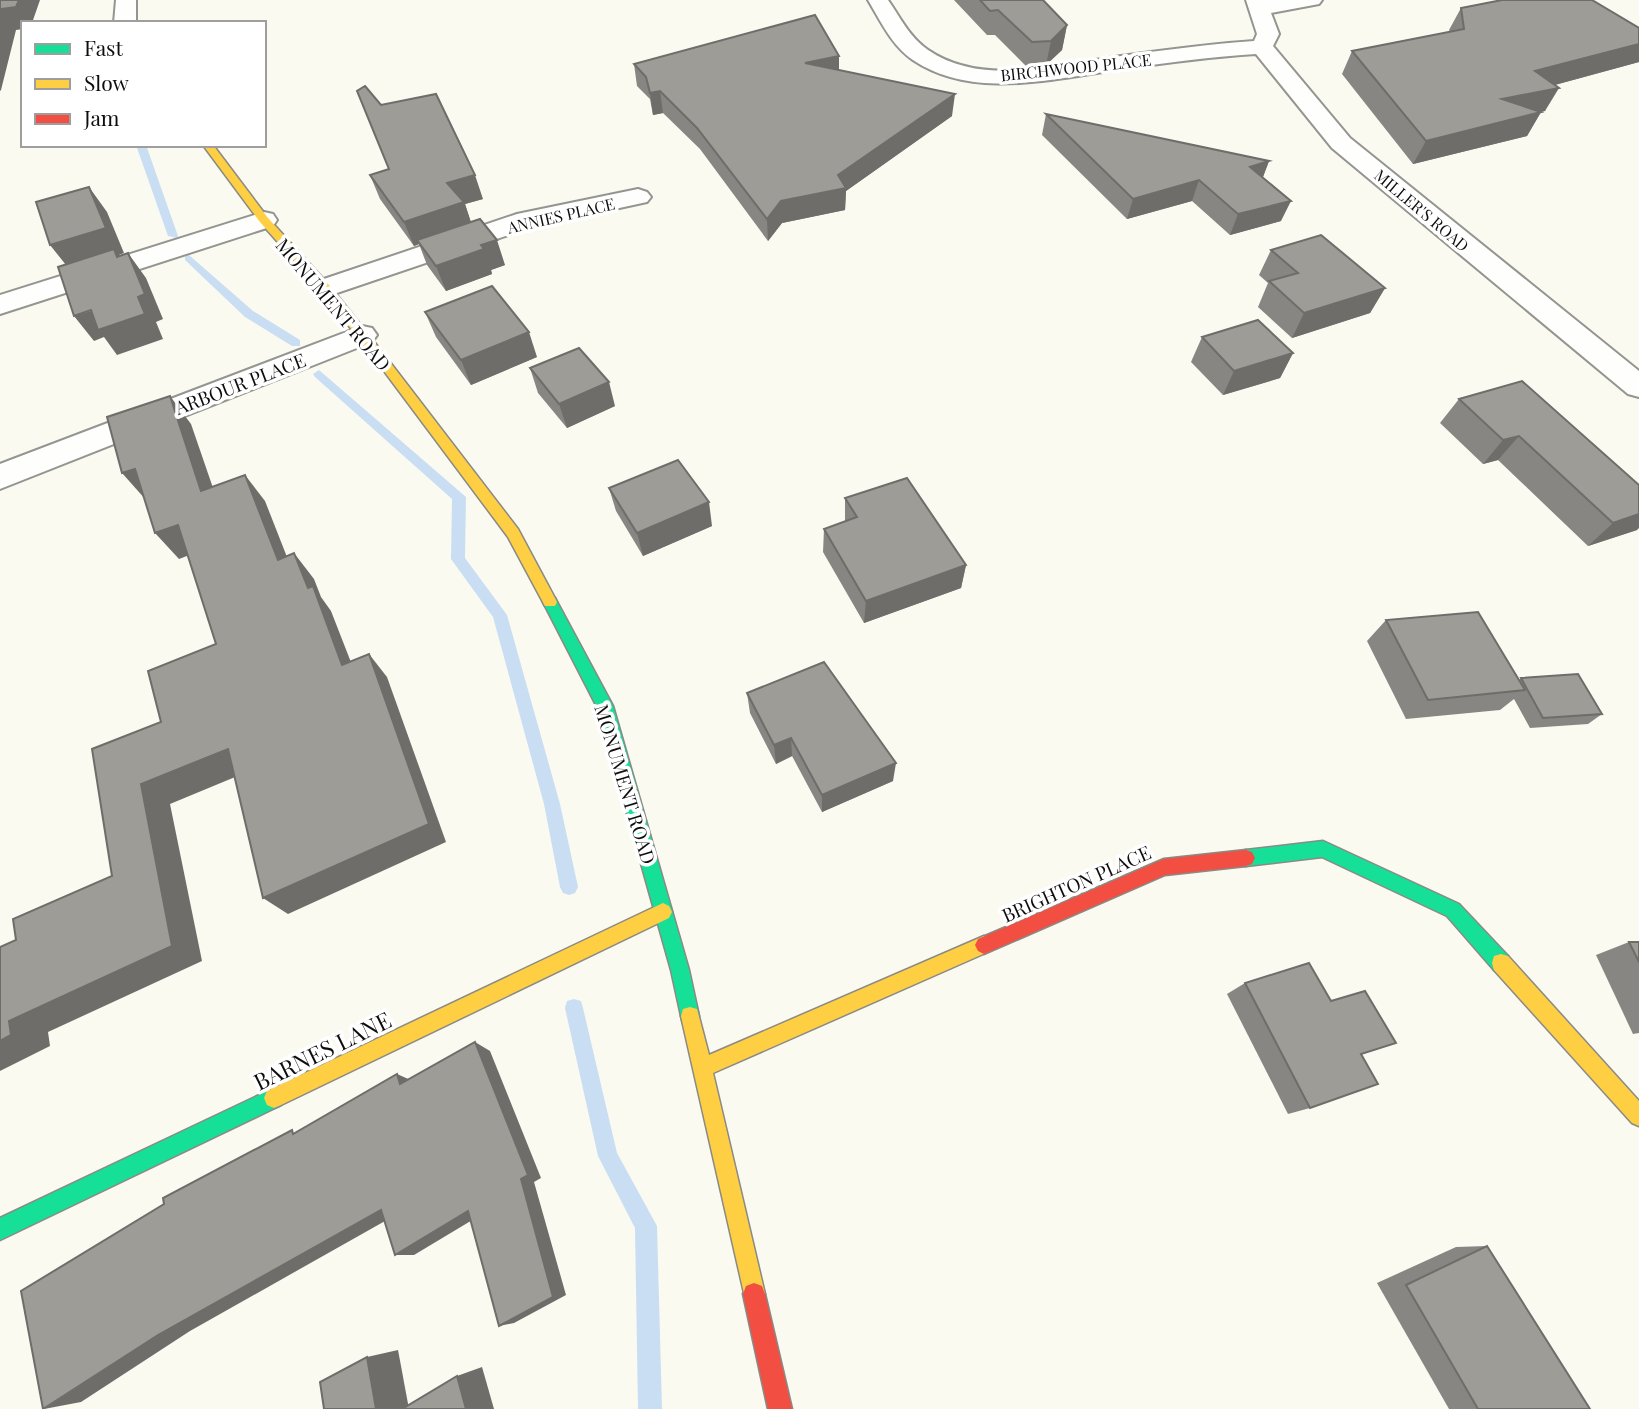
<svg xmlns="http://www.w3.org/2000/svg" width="1639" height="1409" font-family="'Playfair Display',serif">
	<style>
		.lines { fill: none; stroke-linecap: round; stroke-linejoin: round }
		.stream { fill: #c9def3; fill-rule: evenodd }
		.street-casing { stroke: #949490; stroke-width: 4 }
		.fast-casing { stroke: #8a8a86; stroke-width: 3 }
		.slow-casing { stroke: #8a8a86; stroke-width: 3 }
		.jam-casing { stroke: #8a8a86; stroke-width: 3 }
		.street { fill: #fefefd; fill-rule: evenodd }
		.fast { fill: #16e098; fill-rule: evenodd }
		.slow { fill: #ffcf43; fill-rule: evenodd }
		.jam { fill: #f24e42; fill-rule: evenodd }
		.wall { fill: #878682 }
		.shaded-wall { fill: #6e6d6a }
		.building { fill: #9d9c97; stroke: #6e6d6a; stroke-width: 2 }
		.labels { text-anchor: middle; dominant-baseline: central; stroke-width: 7; stroke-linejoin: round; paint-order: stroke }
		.far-street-label { font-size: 16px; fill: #0d0d0d; stroke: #fff }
		.street-label { font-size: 19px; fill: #0d0d0d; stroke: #fff }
		.near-street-label { font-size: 23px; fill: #0d0d0d; stroke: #fff }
	</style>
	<rect width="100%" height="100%" fill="#fafaf1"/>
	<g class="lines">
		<g class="stream">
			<path d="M136,145H146L178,236L177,238L168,236Z"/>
			<path d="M189,255L253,311L300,340V346H292L245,317L185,260V256Z"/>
			<path d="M319,370L466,497L465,558L507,615L560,804L578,887L575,893L569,895L563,893L560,887L544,804L493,617L451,559L452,499L315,377L313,374Z"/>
			<path d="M574,999L581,1001L583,1008L617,1153L657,1226L662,1409H638L635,1228L598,1156L565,1008L567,1001Z"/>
		</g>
		<defs>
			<g id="street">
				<path d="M116,0H136V23H114Z"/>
				<path d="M868,0H888C900,17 910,38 928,50C984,88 1060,64 1121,56C1165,50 1209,44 1254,41L1257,34L1246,0H1322L1319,4L1271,13L1279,34L1273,46L1350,138L1639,371V397L1628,394L1332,148L1256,54C1210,57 1163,63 1117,70C1051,79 973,100 913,60C892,46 880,20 868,0Z"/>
				<path d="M638,189L647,192L651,197L647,202L532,227L325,297L315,294L311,288L315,282L517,214Z"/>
				<path d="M264,212L273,214L277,220L273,226L0,314V295Z"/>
				<path d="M362,326L372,328L377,335L372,342L0,489V464Z"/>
			</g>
			<g id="fast">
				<path d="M550,596L555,598L613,706L689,970L699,1016L697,1023L690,1025L683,1023L681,1016L671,970L597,707L543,602Z"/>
				<path d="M1323,841L1459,904L1508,956L1510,963L1508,970L1501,972L1494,970L1447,916L1322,857L1246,866L1240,864L1237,858L1240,852L1246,850Z"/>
				<path d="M274,1088L281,1091L284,1098L281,1105L0,1240V1218Z"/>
			</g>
			<g id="slow">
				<path d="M203,145H213L268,218L329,285L383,353L518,529L557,602L555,606H545L508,537L375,359L321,291L260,222Z"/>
				<path d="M663,903L669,906L672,912L669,918L281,1105L274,1108L267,1105L264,1098L267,1091Z"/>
				<path d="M984,936L990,939L993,945L990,951L713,1073L765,1294L762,1302L754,1305L746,1302L681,1016L683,1009L690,1007L697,1009L709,1055Z"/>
				<path d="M1501,954L1508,956L1639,1101V1126L1632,1123L1494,970L1492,963L1494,956Z"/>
			</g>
			<g id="jam">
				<path d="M1246,850L1252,852L1255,858L1252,864L1246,866L1165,875L984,954L978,951L975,945L978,939L1164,859Z"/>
				<path d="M754,1283L762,1286L765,1294L792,1409H768L743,1294L746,1286Z"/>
			</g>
		</defs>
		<use href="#street" class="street-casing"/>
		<use href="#fast" class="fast-casing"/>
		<use href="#slow" class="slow-casing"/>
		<use href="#jam" class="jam-casing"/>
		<use href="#street" class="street"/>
		<use href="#fast" class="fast"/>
		<use href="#slow" class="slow"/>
		<use href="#jam" class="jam"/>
	</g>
	<g class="wall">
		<path d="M954,0H1043L1067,25L1062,50L1046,65L1027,67L995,35H987Z"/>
		<path d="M1461,8L1639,62L1555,85L1545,111L1539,112H1541L1527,136L1413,164L1342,74L1352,51L1450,32L1449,30Z"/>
		<path d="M634,64L839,70L952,116L846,191L845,210L782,223L768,241L700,149L663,113L653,115L650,99L637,86Z"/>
		<path d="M381,105L483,199L465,204L471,222L505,265L491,270L492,274L446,291L427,265L419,244L414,246L380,199L370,175L389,169Z"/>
		<path d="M1046,114L1269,161L1263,177L1281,221L1230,235L1192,201L1127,219L1042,135Z"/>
		<path d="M1271,250L1385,288L1370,313L1292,338L1258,307L1268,283L1259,275Z"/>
		<path d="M425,312L537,357L471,385L436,337Z"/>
		<path d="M1202,337L1293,353L1280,378L1223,395L1191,362Z"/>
		<path d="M530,368L615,406L567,428L538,393Z"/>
		<path d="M1459,399L1639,485L1637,530L1588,546L1498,460L1483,464L1440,423Z"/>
		<path d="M609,488L712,526L643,556L616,511Z"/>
		<path d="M845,498L966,565L961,588L864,623L823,552L824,529L845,522Z"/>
		<path d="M1386,620L1519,680L1521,678L1602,714L1588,724L1530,728L1514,699L1500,710L1406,719L1367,641Z"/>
		<path d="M747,693L893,781L822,812L792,756L776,764L750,713Z"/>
		<path d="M1629,942H1639V1033L1633,1034L1596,955Z"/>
		<path d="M1245,983L1362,1055L1310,1108L1288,1114L1227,994Z"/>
		<path d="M1487,1246L1590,1409H1449L1377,1283L1456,1247Z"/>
	</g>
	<g class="shaded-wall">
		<path d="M19,0H40L32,23H23V29L16,30L1,90L0,91V15L2,9Z"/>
		<path d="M1067,25L1062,50L1046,65L1051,41Z"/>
		<path d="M1639,44V62L1521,94L1535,71Z"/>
		<path d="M839,56V78L805,63Z"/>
		<path d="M1559,88L1545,111L1489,122L1502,99Z"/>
		<path d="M660,91L663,113L653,115L650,93Z"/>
		<path d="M955,94L952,116L846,191L845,210L782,223L768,241L767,219L781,201L838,175Z"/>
		<path d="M1541,112L1527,136L1413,164L1426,141Z"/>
		<path d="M1269,161L1261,182L1250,167Z"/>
		<path d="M475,175L483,199L465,204L472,226L417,240L419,244L414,246L404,222L447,183Z"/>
		<path d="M1199,180L1192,201L1127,219L1133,199Z"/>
		<path d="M89,187L107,212L124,253L119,255L132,274L70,270L50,245Z"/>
		<path d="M1291,201L1281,221L1230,235L1238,214Z"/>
		<path d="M497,240L505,265L491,270L492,274L446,291L436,266L481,245Z"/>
		<path d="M128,253L146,278L163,319L156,322L163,339L117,355L104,337L94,341L74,316L138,297Z"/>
		<path d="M1385,288L1370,313L1292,338L1304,313Z"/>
		<path d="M529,332L537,357L471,385L461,360Z"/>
		<path d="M1293,353L1280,378L1223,395L1234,371Z"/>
		<path d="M609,382L615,406L567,428L559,404Z"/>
		<path d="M170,396L191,424L223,517L201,491Z"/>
		<path d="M1519,436L1498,460L1483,464L1503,440Z"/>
		<path d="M135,469L146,500L122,473Z"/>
		<path d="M245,475L265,501L298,585L278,560Z"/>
		<path d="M709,502L712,526L643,556L637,533Z"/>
		<path d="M1639,514V528L1637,530L1588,546L1613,523Z"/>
		<path d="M178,525L200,551L179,559L155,533Z"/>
		<path d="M294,553L314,579L321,597L331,611L361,688L342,665L308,588Z"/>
		<path d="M966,565L961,588L864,623L866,601Z"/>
		<path d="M369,654L387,677L446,842L288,914L263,898Z"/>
		<path d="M791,738L792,756L776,764L774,745Z"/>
		<path d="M228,749L252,770L170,804L202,961L48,1032L50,1046L0,1071V1041L9,1021L172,946L141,784Z"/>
		<path d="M896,763L893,781L822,812V795Z"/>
		<path d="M475,1042L490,1051L541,1178L534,1182L566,1295L514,1323L499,1326Z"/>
		<path d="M397,1074L415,1082L400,1084Z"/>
		<path d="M381,1210L401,1212L190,1331L81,1402L44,1409L158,1335Z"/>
		<path d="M468,1211L484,1213L414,1255H395Z"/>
		<path d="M398,1350L409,1409H376L367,1357Z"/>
		<path d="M482,1367L494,1409H466L457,1376Z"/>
	</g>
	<g class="building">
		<path d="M0,0H19L16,7L2,9L0,15Z"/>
		<path d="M980,0H1043L1067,25L1051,41L1032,42L998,10L990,11Z"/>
		<path d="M1502,0H1592L1639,28V44L1535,71L1559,88L1502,99L1541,112L1426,141L1352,51L1464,29L1461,8Z"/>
		<path d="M815,15L839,56L805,63L955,94L838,175L846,188L781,201L767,219L697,128L660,91L650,93L646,77L634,64Z"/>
		<path d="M365,86L381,105L436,94L475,175L447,183L464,202L404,222L370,175L389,169L357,91Z"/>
		<path d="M1046,114L1269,161L1250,167L1291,201L1238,214L1199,180L1133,199Z"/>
		<path d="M89,187L106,228L50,245L36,202Z"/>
		<path d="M480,219L497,240L481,245L484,249L436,266L417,240Z"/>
		<path d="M1321,235L1385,288L1304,313L1269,281L1298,273L1271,250Z"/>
		<path d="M114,249L117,257L128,253L145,294L138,297L145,314L98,330L91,310L74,316L58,267Z"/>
		<path d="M492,286L529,332L461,360L425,312Z"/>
		<path d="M1258,320L1293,353L1234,371L1202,337Z"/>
		<path d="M579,348L609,382L559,404L530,368Z"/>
		<path d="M1522,381L1639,485V514L1613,523L1519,436L1503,440L1459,399Z"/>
		<path d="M170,396L201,491L245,475L278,560L294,553L308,588L313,586L342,665L369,654L429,824L263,898L228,749L141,784L172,946L9,1021L11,1035L0,1041V947L16,940L13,919L112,876L92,749L161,722L148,671L216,644L178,525L155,533L135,469L122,473L107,417Z"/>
		<path d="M678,460L709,502L637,533L609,488Z"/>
		<path d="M907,478L966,565L866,601L824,529L857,517L845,498Z"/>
		<path d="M1478,612L1525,690L1428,700L1386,620Z"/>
		<path d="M824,662L896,763L822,795L791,738L774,745L747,693Z"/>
		<path d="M1578,674L1602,714L1543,718L1521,678Z"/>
		<path d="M1629,942H1639V962Z"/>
		<path d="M1309,963L1331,1001L1365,991L1396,1043L1361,1054L1378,1084L1310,1108L1245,983Z"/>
		<path d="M475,1042L528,1175L521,1179L553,1297L499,1326L468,1211L395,1255L381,1210L158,1335L43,1409L21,1291L164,1204L163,1198L292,1130L293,1134L397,1074L400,1084Z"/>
		<path d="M1487,1246L1590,1409H1478L1406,1285Z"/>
		<path d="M367,1357L376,1409H324L320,1382Z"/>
		<path d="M457,1376L466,1409H402Z"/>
	</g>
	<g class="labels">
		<g class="far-street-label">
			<text transform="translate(1076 67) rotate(-6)">BIRCHWOOD PLACE</text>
			<text transform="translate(1422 210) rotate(40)">MILLER'S ROAD</text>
			<text transform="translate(561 215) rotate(-13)">ANNIES PLACE</text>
		</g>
		<g class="street-label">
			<text transform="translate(334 304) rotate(50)">MONUMENT ROAD</text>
			<text transform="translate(240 383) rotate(-21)">ARBOUR PLACE</text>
			<text transform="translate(626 784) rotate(73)">MONUMENT ROAD</text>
			<text transform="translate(1076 883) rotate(-24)">BRIGHTON PLACE</text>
		</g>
		<g class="near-street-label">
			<text transform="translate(322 1050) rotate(-26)">BARNES LANE</text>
		</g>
	</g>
	<rect x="21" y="21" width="245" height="126" fill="#ffffff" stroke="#9e9e9e" stroke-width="2"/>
	<rect x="35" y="44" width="35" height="10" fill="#16e098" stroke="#9e9e9e" stroke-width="2"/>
	<text x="84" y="56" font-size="21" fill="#0d0d0d">Fast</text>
	<rect x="35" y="79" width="35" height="10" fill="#ffcf43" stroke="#9e9e9e" stroke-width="2"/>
	<text x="84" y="91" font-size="21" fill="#0d0d0d">Slow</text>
	<rect x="35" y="114" width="35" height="10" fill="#f24e42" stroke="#9e9e9e" stroke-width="2"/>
	<text x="84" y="126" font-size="21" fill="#0d0d0d">Jam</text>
</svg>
